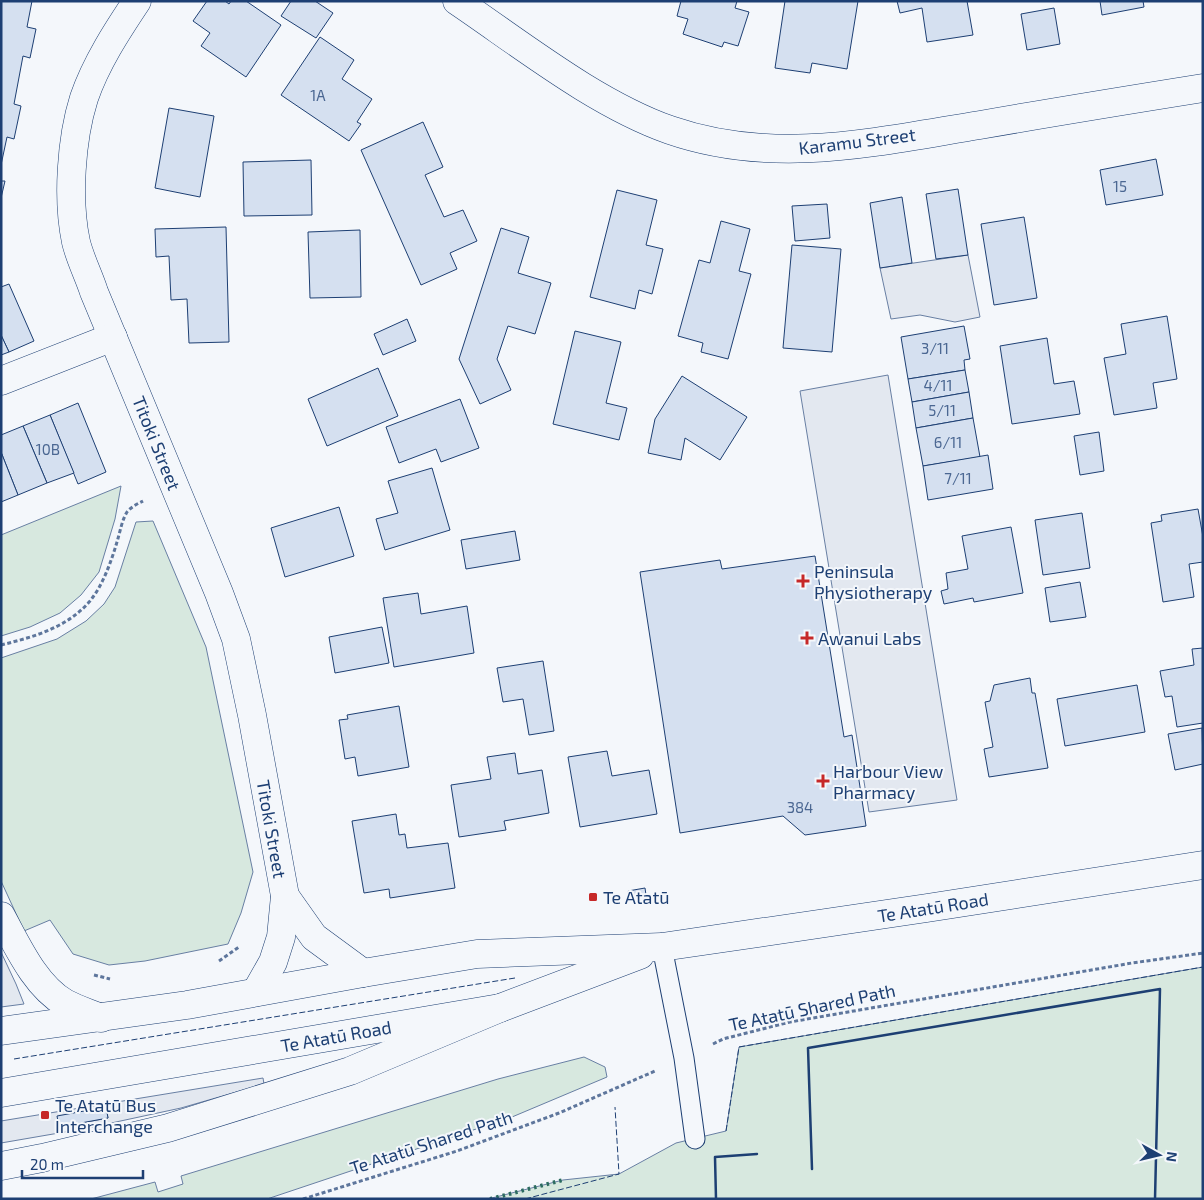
<svg xmlns="http://www.w3.org/2000/svg" width="1204" height="1200" font-family="'Exo 2',sans-serif">
	<style>
		.green { fill: #d7e8df; stroke: #687fa3 }
		.parking { fill: #e3e8f0; stroke: #687fa3; fill-rule: evenodd }
		.building { fill: #d5e0f0; stroke: #1d3f73 }
		.lines { fill: none; stroke-linecap: round; stroke-linejoin: round }
		.service-casing { stroke: #1d3f73; stroke-width: 21 }
		.minor-casing { stroke: #1d3f73; stroke-width: 29 }
		.secondary-casing { stroke: #1d3f73; stroke-width: 29 }
		.motorway-casing { stroke: #1d3f73; stroke-width: 29 }
		.path { stroke: #5e769c; stroke-width: 3; stroke-dasharray: 4 2.5; stroke-linecap: butt }
		.service { stroke: #f4f7fb; stroke-width: 19 }
		.minor { stroke: #f4f7fb; stroke-width: 28 }
		.secondary { stroke: #f4f7fb; stroke-width: 28 }
		.motorway { stroke: #f4f7fb; stroke-width: 28 }
		.hedge { stroke: #2c6c60; stroke-width: 4; stroke-dasharray: 2.5 4; stroke-linecap: butt }
		.fence { stroke: #1d3f73; stroke-width: 1; stroke-dasharray: 6 2.5; stroke-linecap: butt }
		.wall { stroke: #1d3f73; stroke-width: 2.5 }
		.poi-dot { fill: #c62828; stroke: #f4f7fb; stroke-width: 2 }
		.labels { text-anchor: middle; dominant-baseline: central; stroke-width: 4; stroke-linejoin: round; paint-order: stroke }
		.number-label { font-size: 15px; fill: #4b6792 }
		.street-label { font-size: 18px; fill: #1d3f73; stroke: #f4f7fb }
		.poi-label { font-size: 18px; fill: #1d3f73; stroke: #f4f7fb; text-anchor: start }
	</style>
	<rect width="100%" height="100%" fill="#f4f7fb"/>
	<g class="green">
		<path d="M121,486L115,519L99,572L81,595L60,613L30,627L1,636V535Z"/>
		<path d="M153,521L206,647L253,872L241,913L228,944L145,961L109,965L73,954L50,920L24,931L1,881V658L57,639L86,621L104,604L115,587L136,522Z"/>
		<path d="M1203,967V1199H488L563,1180L619,1174L676,1143L726,1131L739,1047Z"/>
		<path d="M584,1057L605,1067L607,1077L512,1117L267,1199H91L155,1182L158,1192L183,1184L181,1176L498,1079Z"/>
	</g>
	<g class="parking">
		<path d="M968,255L980,317L955,322L920,315L891,319L880,268Z"/>
		<path d="M888,375L957,800L869,812L800,391Z"/>
		<path d="M1,952L16,984L24,1004L1,1007Z"/>
		<path d="M263,1078L264,1084L181,1108L88,1128L1,1143V1121ZM106,1107L108,1118L59,1127Z"/>
	</g>
	<g class="building">
		<path d="M1,1H32L27,27L36,29L30,58L23,56L14,104L21,106L14,139L7,137L1,165Z"/>
		<path d="M207,1H225L229,4L231,1H246L281,25L246,77L201,46L210,33L193,21Z"/>
		<path d="M291,1H315L333,13L316,38L281,16Z"/>
		<path d="M681,1H737L735,8L749,12L738,46L724,42L722,47L683,34L688,19L677,16Z"/>
		<path d="M785,1H858L847,69L812,63L810,73L775,68Z"/>
		<path d="M897,1H967L973,35L927,42L922,8L900,13Z"/>
		<path d="M1100,1H1143L1144,7L1102,15Z"/>
		<path d="M1054,8L1060,44L1027,50L1021,14Z"/>
		<path d="M320,37L354,60L342,79L372,99L357,122L361,124L349,141L281,95Z"/>
		<path d="M169,108L214,116L200,197L155,188Z"/>
		<path d="M423,122L443,167L425,175L444,217L463,210L477,241L450,253L457,269L421,285L361,150Z"/>
		<path d="M1156,159L1163,195L1106,205L1100,170Z"/>
		<path d="M311,160L312,215L244,216L243,162Z"/>
		<path d="M1,181H5L1,198Z"/>
		<path d="M958,189L968,255L936,259L926,194Z"/>
		<path d="M617,190L657,200L646,245L663,249L652,294L639,290L635,309L590,297Z"/>
		<path d="M902,197L912,263L880,268L870,203Z"/>
		<path d="M827,204L830,238L795,241L792,206Z"/>
		<path d="M1024,217L1037,298L994,305L981,224Z"/>
		<path d="M721,221L750,229L739,271L751,274L728,359L701,352L703,343L678,336L699,260L710,263Z"/>
		<path d="M226,227L229,342L189,343L187,299L171,300L169,256L156,257L155,229Z"/>
		<path d="M501,228L529,237L518,273L551,283L535,334L508,326L497,359L511,390L480,404L459,359Z"/>
		<path d="M360,230L361,297L310,298L308,232Z"/>
		<path d="M792,245L841,249L832,352L783,348Z"/>
		<path d="M9,284L34,341L9,352L1,335V287Z"/>
		<path d="M1167,316L1177,379L1153,383L1157,408L1114,415L1104,358L1126,354L1121,324Z"/>
		<path d="M407,319L416,341L383,355L374,334Z"/>
		<path d="M964,326L970,359L964,360L965,370L908,379L901,337Z"/>
		<path d="M575,331L621,342L606,403L627,408L619,440L553,424Z"/>
		<path d="M1,335L9,352L1,355Z"/>
		<path d="M1047,338L1054,384L1074,381L1080,414L1012,424L1000,346Z"/>
		<path d="M378,368L398,416L327,446L308,399Z"/>
		<path d="M965,370L969,392L912,402L908,379Z"/>
		<path d="M682,376L747,417L720,460L685,438L681,460L648,453L655,419Z"/>
		<path d="M969,392L973,418L916,428L912,402Z"/>
		<path d="M460,399L479,448L441,462L436,449L399,463L386,427Z"/>
		<path d="M78,403L106,472L78,484L50,415Z"/>
		<path d="M50,415L74,473L47,483L23,426Z"/>
		<path d="M973,418L980,457L923,466L916,428Z"/>
		<path d="M23,426L47,483L18,495L1,452V435Z"/>
		<path d="M1099,432L1104,471L1080,475L1074,436Z"/>
		<path d="M1,452L18,495L1,502Z"/>
		<path d="M988,455L993,489L928,500L923,466Z"/>
		<path d="M432,468L450,530L385,550L376,519L398,513L388,481Z"/>
		<path d="M339,507L354,556L285,577L271,528Z"/>
		<path d="M1198,509L1203,537V562L1189,564L1194,597L1163,602L1151,523L1162,521L1161,515Z"/>
		<path d="M1082,513L1090,568L1043,575L1035,520Z"/>
		<path d="M1011,527L1023,593L974,602L973,598L944,604L941,591L948,589L946,573L968,569L962,536Z"/>
		<path d="M515,531L520,560L466,569L461,540Z"/>
		<path d="M815,556L844,737L852,735L866,826L805,835L783,816L680,833L640,572L720,560L722,569Z"/>
		<path d="M1080,582L1086,617L1050,622L1045,588Z"/>
		<path d="M418,593L421,614L467,606L474,653L394,667L383,598Z"/>
		<path d="M382,627L389,663L335,673L329,637Z"/>
		<path d="M1203,648V723L1177,727L1172,696L1165,697L1160,671L1194,665L1192,649Z"/>
		<path d="M543,661L554,731L529,735L523,699L503,702L497,668Z"/>
		<path d="M1030,678L1032,693H1035L1048,768L989,777L984,749L993,747L985,702L990,701L994,685Z"/>
		<path d="M1137,685L1145,732L1065,746L1057,699Z"/>
		<path d="M399,706L409,767L358,776L355,757L345,759L339,720L348,719L347,715Z"/>
		<path d="M1202,728L1203,764L1175,770L1168,734Z"/>
		<path d="M607,751L612,776L649,770L657,814L580,827L568,757Z"/>
		<path d="M515,753L518,774L542,770L549,813L504,821L506,830L459,837L451,785L491,779L487,757Z"/>
		<path d="M396,814L399,835L405,834L407,848L448,843L455,888L390,898L389,889L364,893L352,821Z"/>
		<path d="M645,888L646,895L629,897L628,891Z"/>
		<path d="M106,1107L108,1118L59,1127L57,1116Z"/>
	</g>
	<g class="lines">
		<defs>
			<path id="service" d="M662,947L684,1058L695,1139"/>
			<g id="minor">
				<path d="M137,1C117,31 96,63 84,98C71,139 67,200 76,242C80,259 89,276 94,292L219,593L236,639L252,715L285,896L281,937L273,962L256,992"/>
				<path d="M457,1C522,45 596,104 670,130C774,166 875,142 980,125C1054,112 1128,100 1203,88"/>
				<path d="M1,381L113,337"/>
				<path d="M285,896L314,937L363,973"/>
			</g>
			<g id="secondary">
				<path d="M1,1031L187,1005L363,973L477,954L662,947L927,908L1203,865"/>
				<path d="M1,1093L500,1008L640,955"/>
			</g>
			<g id="motorway">
				<path d="M1,916C17,945 35,986 65,1003C76,1009 89,1013 101,1018"/>
				<path d="M1,1166L42,1158L168,1128L350,1071L500,1008"/>
			</g>
		</defs>
		<use href="#service" class="service-casing"/>
		<use href="#minor" class="minor-casing"/>
		<use href="#secondary" class="secondary-casing"/>
		<use href="#motorway" class="motorway-casing"/>
		<g class="path">
			<path d="M1,645C33,637 67,628 90,601C103,585 111,562 117,542C120,532 122,520 127,512C131,507 137,504 143,501"/>
			<path d="M219,961L239,947"/>
			<path d="M94,975L110,979"/>
			<path d="M713,1044L723,1039L790,1022L1132,963L1203,953"/>
			<path d="M303,1199L457,1151L559,1113L655,1071"/>
		</g>
		<use href="#service" class="service"/>
		<use href="#minor" class="minor"/>
		<use href="#secondary" class="secondary"/>
		<use href="#motorway" class="motorway"/>
		<path class="hedge" d="M490,1199L563,1180"/>
		<g class="fence">
			<path d="M14,1059L515,978"/>
			<path d="M726,1131L739,1047L1203,967"/>
			<path d="M525,1199L619,1174L615,1107"/>
		</g>
		<g class="wall">
			<path d="M812,1169L808,1048L1160,989L1155,1199"/>
			<path d="M716,1199L715,1157L757,1154"/>
		</g>
	</g>
	<g class="poi-dot">
		<path d="M800.5 573.5h5v5h5v5h-5v5h-5v-5h-5v-5h5z"/>
		<path d="M804.5 630.5h5v5h5v5h-5v5h-5v-5h-5v-5h5z"/>
		<path d="M820.5 773.5h5v5h5v5h-5v5h-5v-5h-5v-5h5z"/>
		<rect x="588" y="892" width="10" height="10" rx="2.5"/>
		<rect x="40" y="1110" width="10" height="10" rx="2.5"/>
	</g>
	<g class="labels">
		<g class="number-label">
			<text x="318" y="95">1A</text>
			<text x="1120" y="186">15</text>
			<text x="935" y="348">3/11</text>
			<text x="938" y="385">4/11</text>
			<text x="942" y="410">5/11</text>
			<text x="948" y="442">6/11</text>
			<text x="48" y="449">10B</text>
			<text x="958" y="478">7/11</text>
			<text x="800" y="807">384</text>
		</g>
		<g class="street-label">
			<text transform="translate(857 141) rotate(-7)">Karamu Street</text>
			<text transform="translate(157 443) rotate(68)">Titoki Street</text>
			<text transform="translate(272 829) rotate(80)">Titoki Street</text>
			<text transform="translate(933 907) rotate(-9)">Te Atatū Road</text>
			<text transform="translate(812 1007) rotate(-12)">Te Atatū Shared Path</text>
			<text transform="translate(336 1036) rotate(-10)">Te Atatū Road</text>
			<text transform="translate(431 1142) rotate(-18)">Te Atatū Shared Path</text>
		</g>
		<g class="poi-label">
			<text x="814" y="571">Peninsula<tspan x="814" dy="21">Physiotherapy</tspan></text>
			<text x="818" y="638">Awanui Labs</text>
			<text x="833" y="771">Harbour View<tspan x="833" dy="21">Pharmacy</tspan></text>
			<text x="603" y="897">Te Atatū</text>
			<text x="55" y="1105">Te Atatū Bus<tspan x="55" dy="21">Interchange</tspan></text>
		</g>
	</g>
	<rect width="1204" height="1200" fill="none" stroke="#1d3f73" stroke-width="5"/>
	<g transform="translate(1159 1155) rotate(98)" stroke="#f4f7fb" stroke-width="4" paint-order="stroke">
	<path d="M0-4L9 19L0 12L-9 19Z" fill="#1d3f73"/>
	<text y="-8" font-size="14" font-weight="bold" text-anchor="middle" fill="#1d3f73">N</text>
	</g>
	<path d="M22 1170v8h121v-8" fill="none" stroke="#1d3f73" stroke-width="2.5"/>
	<text x="30" y="1170" font-size="15" fill="#1d3f73" stroke="#f4f7fb" stroke-width="4" paint-order="stroke">20 m</text>
</svg>
